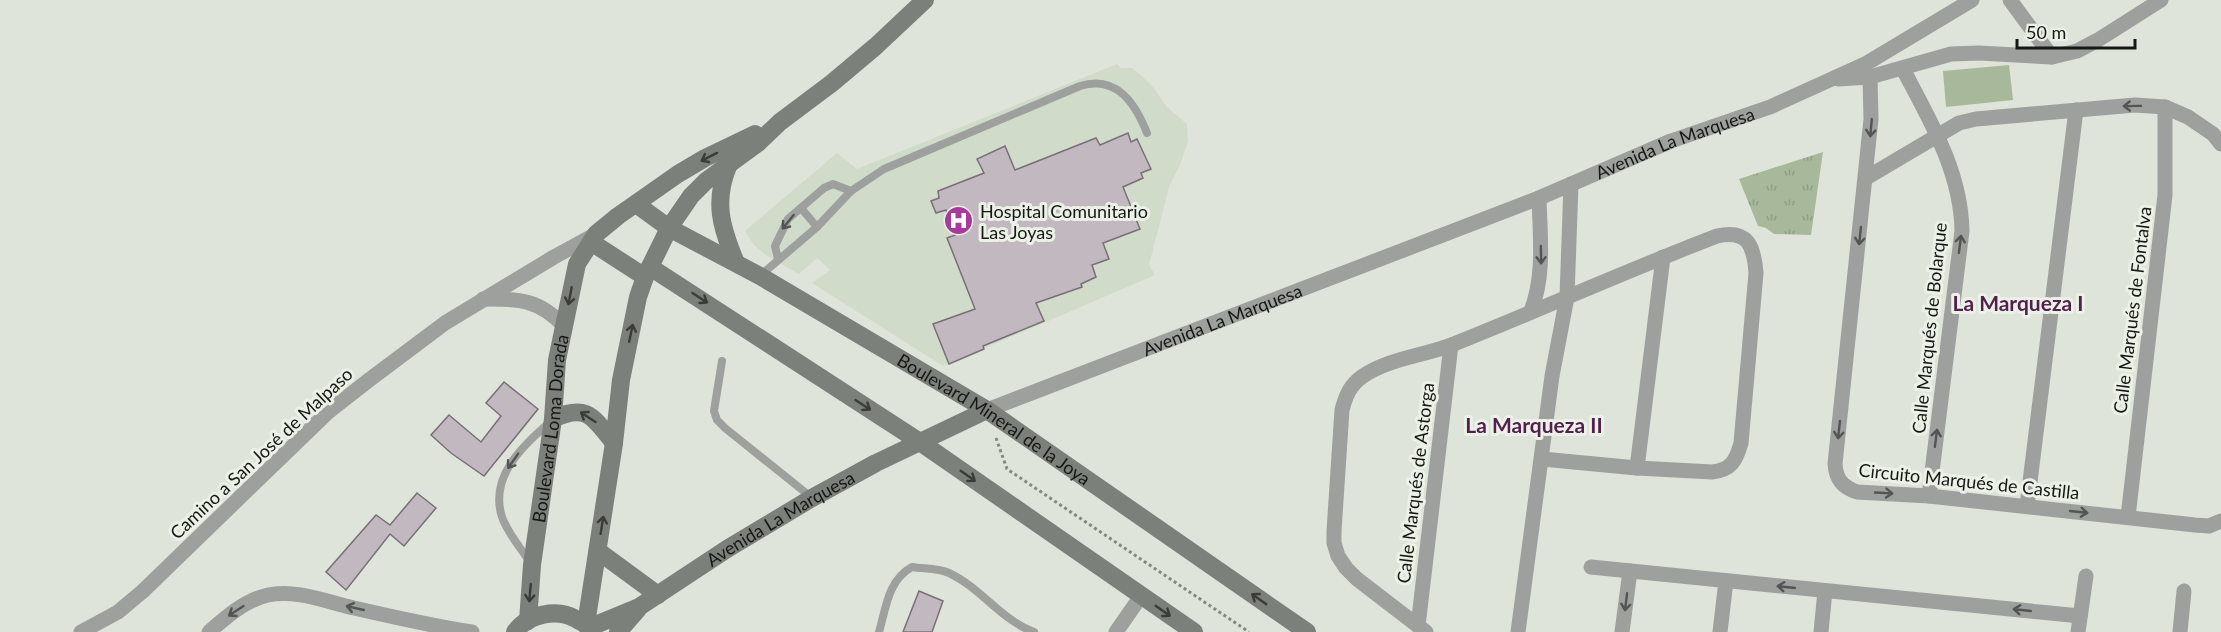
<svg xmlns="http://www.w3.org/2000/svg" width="2221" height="632" font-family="Lato,sans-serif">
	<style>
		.built { fill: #d1dbca }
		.green { fill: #a7b99a }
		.park { fill: url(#park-tufts) }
		.building { fill: #c2b8c0; stroke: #787076; stroke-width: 1.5 }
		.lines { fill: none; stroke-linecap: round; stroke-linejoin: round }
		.path { stroke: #838881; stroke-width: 3; stroke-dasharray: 3 3; stroke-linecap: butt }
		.lane { stroke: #9da09c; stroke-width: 8 }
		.street { stroke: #9da09c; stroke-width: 15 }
		.secondary { stroke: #7c807a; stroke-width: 18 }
		.oneway { stroke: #535552 }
		.oneway2 { stroke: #3a3c38 }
		.labels { text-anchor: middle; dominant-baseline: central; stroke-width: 6; stroke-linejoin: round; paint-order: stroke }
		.street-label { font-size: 18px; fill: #161815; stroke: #ebf1e7 }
		.poi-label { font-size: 18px; fill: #161815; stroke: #ebf1e7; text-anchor: start }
		.quarter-label { font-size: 21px; font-weight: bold; fill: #531f4d; stroke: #ebf1e7 }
	</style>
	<defs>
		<pattern id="park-tufts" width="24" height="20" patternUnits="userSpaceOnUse" patternTransform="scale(1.5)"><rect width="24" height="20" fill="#a7b99a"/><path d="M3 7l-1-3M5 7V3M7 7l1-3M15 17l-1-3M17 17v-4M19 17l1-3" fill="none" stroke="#8f9e84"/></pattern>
	</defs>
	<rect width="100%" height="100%" fill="#dee4da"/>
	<path class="built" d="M1117,64L1121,68H1132L1143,77L1153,87L1167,107L1187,124L1188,141L1180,165L1169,187L1149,265L1155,275L943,366L812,283L830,270L817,258L799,274L767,256L754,245L745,231L837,153L857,169Z"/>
	<path class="green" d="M2009,65L2013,100L1946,107L1943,71Z"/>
	<path class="park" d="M1823,152L1811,235L1774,234L1766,228L1758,226L1739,179Z"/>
	<g class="building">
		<path d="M1128,133L1131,142L1137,139L1151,169L1141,173L1143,178L1123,187L1140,229L1103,243L1109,259L1092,265L1096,277L1081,284L1082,287L1036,303L1044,321L983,346L984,349L949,364L933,324L975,309L947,238L955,235L946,210L936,213L931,201L939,198L938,191L984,173L977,159L1005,146L1015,170L1096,138L1100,145Z"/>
		<path d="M504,382L538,409L484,476L451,453L431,435L449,415L481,442L501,416L486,403Z"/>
		<path d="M417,493L436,508L404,546L390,534L346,590L326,572L376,515L390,525Z"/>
		<path d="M919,591L943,601L932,632H903Z"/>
	</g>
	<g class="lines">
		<path class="path" d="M996,438L1007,469L1249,632"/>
		<g class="lane">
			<path d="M801,208L817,227"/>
			<path d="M778,259L775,246L788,219L824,188L833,184L851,191"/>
			<path d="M761,275L817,227L851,191L884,169L1080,86C1117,75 1135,103 1147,133"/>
			<path d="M722,361L714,411L717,420L725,428L811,497"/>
			<path d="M529,561C520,547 507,532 502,517C489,476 523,446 550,422"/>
			<path d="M879,632C886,608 888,580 912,567C924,569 938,568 949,573C981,588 1001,620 1034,632"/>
		</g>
		<g class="street">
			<path d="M2010,0L2052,57"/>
			<path d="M1903,69C1930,121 1961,171 1962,231L1929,496"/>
			<path d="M1870,77L1871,119L1835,464C1836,480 1843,487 1857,492L1929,496L2195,525L2209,526L2221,521"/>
			<path d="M1838,79L1870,77L1951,54L1979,53L2052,57L2077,51L2098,40L2161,0"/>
			<path d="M1866,178L1959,123L1976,119L2135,105L2165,107L2188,117L2213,134L2221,144"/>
			<path d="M483,299C520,299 539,299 565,327"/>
			<path d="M1531,311C1545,275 1540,236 1539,198"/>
			<path id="s1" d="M987,410L1539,198L1671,141L1770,107L1867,63L1972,0"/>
			<path d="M1637,468L1663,257"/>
			<path d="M2027,506L2076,110"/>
			<path d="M2128,517L2165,195V107"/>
			<path d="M1591,567L2080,616"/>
			<path d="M1418,626L1451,345"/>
			<path d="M81,632L118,612L143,591L328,412L369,380L445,323L554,257L596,234"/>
			<path d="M209,632C226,617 245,600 268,595C296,589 327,602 354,608C393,617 433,626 472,632"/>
			<path d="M1116,632L1141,596"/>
			<path d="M1426,632L1357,579L1346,568L1338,556L1334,543V531L1342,410C1346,395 1350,385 1363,376C1390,358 1424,356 1454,344C1542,309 1628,270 1717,236C1748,229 1754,246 1756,273L1741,443C1736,461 1731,470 1712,472L1637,468L1542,459"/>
			<path d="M1518,632L1552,376L1567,297L1571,184"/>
			<path d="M1622,632L1630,571"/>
			<path d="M1720,632L1726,581"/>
			<path d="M1821,632L1825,591"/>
			<path d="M2078,632L2086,576"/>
			<path d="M2180,632L2184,591"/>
		</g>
		<g class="secondary">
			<path d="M729,164C713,201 721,227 736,263"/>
			<path id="s2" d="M636,204L669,228L760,276L987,410L1307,632"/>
			<path d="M650,267L920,442L1194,632"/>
			<path d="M645,277L591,242L596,234L618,216L678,174L705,158L755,134"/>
			<path d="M553,419C587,403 593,417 614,443"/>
			<path d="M598,551L658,595"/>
			<path id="s3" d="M528,621L532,565L553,419L557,360L577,264L591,242"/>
			<path d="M586,624L614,443L621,380L638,297L645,277L669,228L691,196L706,181L758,143L780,122L832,83L876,46L925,0"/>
			<path id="s4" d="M588,628L639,607L727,549L812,498L876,463L987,410"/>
			<path d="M515,632C528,614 557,608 576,619C583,623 588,624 589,632"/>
			<path d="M618,632L638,609"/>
		</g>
	</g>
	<defs><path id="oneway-shaft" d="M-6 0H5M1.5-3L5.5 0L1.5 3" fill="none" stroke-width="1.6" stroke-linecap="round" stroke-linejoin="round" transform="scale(1.5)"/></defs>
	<g class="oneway">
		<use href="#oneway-shaft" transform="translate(2132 106) rotate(179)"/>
		<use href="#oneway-shaft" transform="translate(1871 128) rotate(95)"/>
		<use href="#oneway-shaft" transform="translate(788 222) rotate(129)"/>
		<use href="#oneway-shaft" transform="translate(1860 236) rotate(96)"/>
		<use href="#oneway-shaft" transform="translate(1960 244) rotate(-83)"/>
		<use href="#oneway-shaft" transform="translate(1541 255) rotate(89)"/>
		<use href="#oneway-shaft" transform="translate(1839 430) rotate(96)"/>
		<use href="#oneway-shaft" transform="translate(1936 438) rotate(-83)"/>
		<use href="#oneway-shaft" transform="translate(513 461) rotate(125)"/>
		<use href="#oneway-shaft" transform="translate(1884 493) rotate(3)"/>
		<use href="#oneway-shaft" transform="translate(2079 512) rotate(6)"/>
		<use href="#oneway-shaft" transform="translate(1786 587) rotate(-174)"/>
		<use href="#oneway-shaft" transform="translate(1626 602) rotate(97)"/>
		<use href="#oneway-shaft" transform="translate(355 608) rotate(-167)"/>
		<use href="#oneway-shaft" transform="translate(2022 610) rotate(-174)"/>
		<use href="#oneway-shaft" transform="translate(236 611) rotate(147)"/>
	</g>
	<g class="oneway2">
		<use href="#oneway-shaft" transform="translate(709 157) rotate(153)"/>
		<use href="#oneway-shaft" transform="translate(570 296) rotate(101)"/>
		<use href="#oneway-shaft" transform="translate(700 298) rotate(33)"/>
		<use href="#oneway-shaft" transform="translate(631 333) rotate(-78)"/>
		<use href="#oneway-shaft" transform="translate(863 405) rotate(33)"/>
		<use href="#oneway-shaft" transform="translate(588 417) rotate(-147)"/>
		<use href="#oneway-shaft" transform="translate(968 476) rotate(35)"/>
		<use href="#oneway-shaft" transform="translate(602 525) rotate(-81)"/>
		<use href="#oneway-shaft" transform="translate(530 593) rotate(95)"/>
		<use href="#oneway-shaft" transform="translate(1259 599) rotate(-145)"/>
		<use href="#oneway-shaft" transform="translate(1163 611) rotate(35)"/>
	</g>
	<defs>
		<symbol id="hospital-disc" viewBox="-11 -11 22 22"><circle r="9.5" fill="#a73a9a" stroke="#ebf1e7"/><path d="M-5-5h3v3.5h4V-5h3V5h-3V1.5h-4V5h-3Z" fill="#fff"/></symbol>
	</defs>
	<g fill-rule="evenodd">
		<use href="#hospital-disc" x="942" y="204" width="33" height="33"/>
	</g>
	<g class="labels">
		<g class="street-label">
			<text stroke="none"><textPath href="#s1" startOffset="738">Avenida La Marquesa</textPath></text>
			<text transform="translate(2132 310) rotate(-83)">Calle Marqués de Fontalva</text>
			<text stroke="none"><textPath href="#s1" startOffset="252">Avenida La Marquesa</textPath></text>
			<text transform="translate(1929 328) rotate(-84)">Calle Marqués de Bolarque</text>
			<text stroke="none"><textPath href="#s2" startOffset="418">Boulevard Mineral de la Joya</textPath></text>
			<text stroke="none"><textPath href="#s3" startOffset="194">Boulevard Loma Dorada</textPath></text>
			<text transform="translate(261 453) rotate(-43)">Camino a San José de Malpaso</text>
			<text transform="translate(1969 481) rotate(6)">Circuito Marqués de Castilla</text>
			<text transform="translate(1415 483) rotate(-83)">Calle Marqués de Astorga</text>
			<text stroke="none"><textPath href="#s4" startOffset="222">Avenida La Marquesa</textPath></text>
		</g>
		<g class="poi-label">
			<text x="980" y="211">Hospital Comunitario<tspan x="980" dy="21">Las Joyas</tspan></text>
		</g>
		<g class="quarter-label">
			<text x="2018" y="302">La Marqueza I</text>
			<text x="1534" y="424">La Marqueza II</text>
		</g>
	</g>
	<path d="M2017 39v9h118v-9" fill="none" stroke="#161815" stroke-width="3"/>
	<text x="2026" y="39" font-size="18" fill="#161815" stroke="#ebf1e7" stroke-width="4.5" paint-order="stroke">50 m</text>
</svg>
